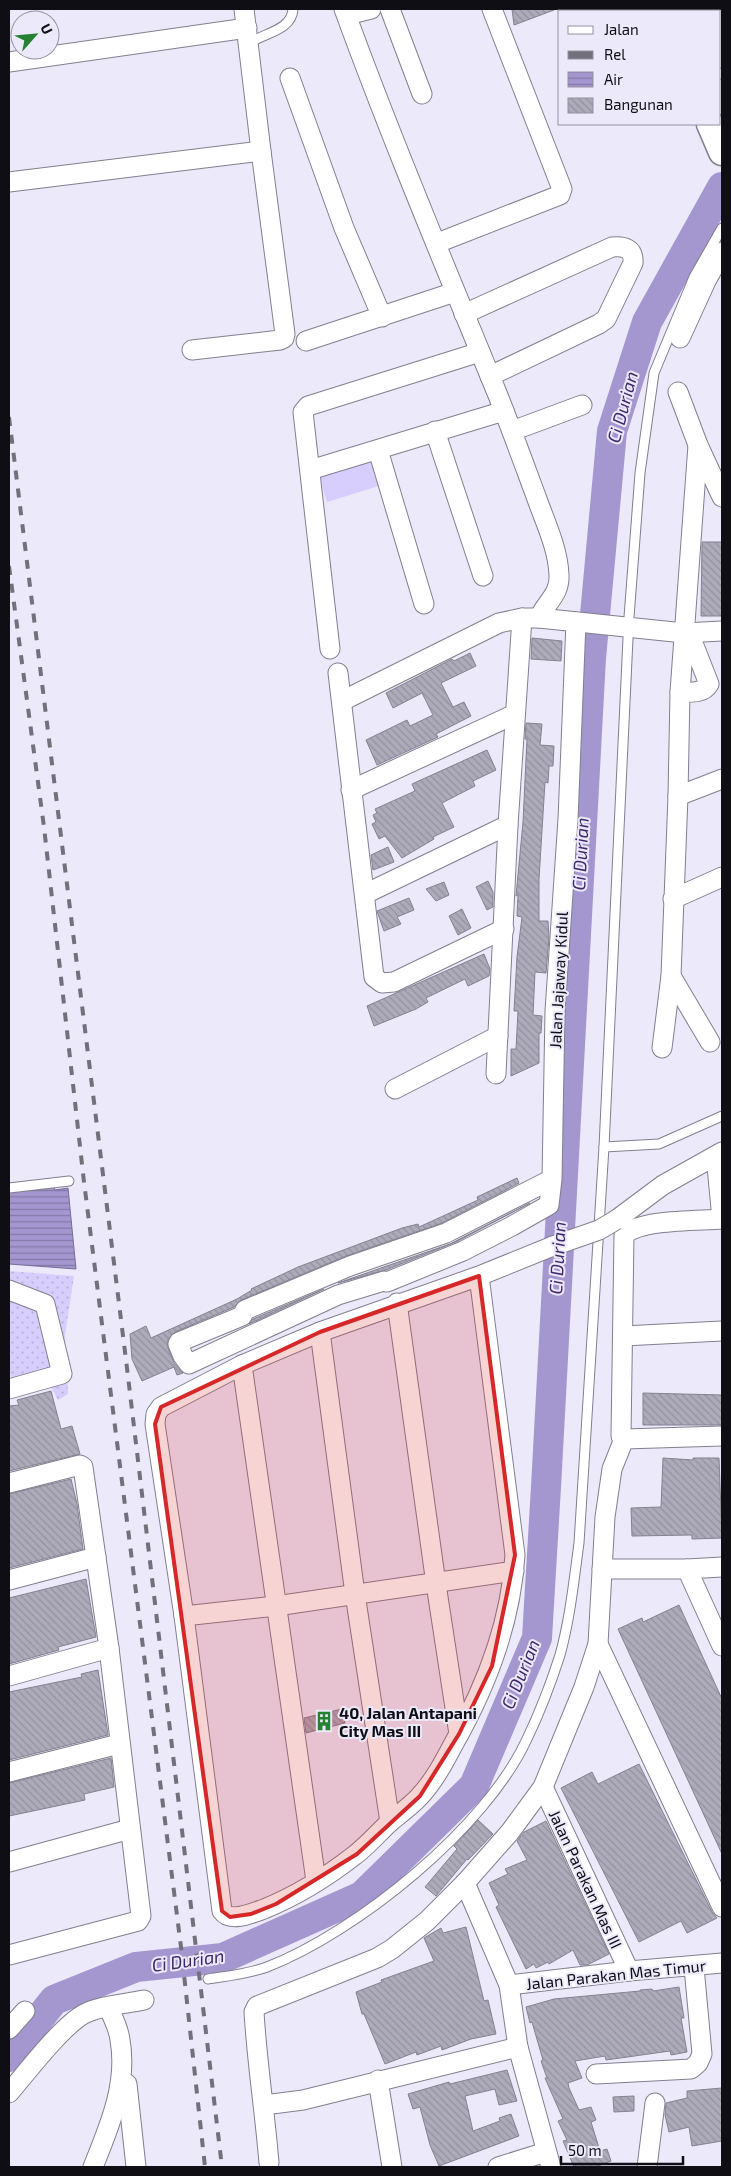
<svg xmlns="http://www.w3.org/2000/svg" width="731" height="2176" font-family="'Exo 2',sans-serif">
	<style>
		.grass { fill: url(#grass-dots) }
		.garden { fill: #d8cefe }
		.water { fill: url(#water-rules); stroke: #776d97 }
		.lines { fill: none; stroke-linecap: round; stroke-linejoin: round }
		.river { stroke: #a496cf; stroke-width: 30 }
		.building { fill: url(#building-back-hatch); stroke: #848190 }
		.lane-casing { stroke: #827f8e; stroke-width: 11 }
		.street-casing { stroke: #827f8e; stroke-width: 21 }
		.secondary-casing { stroke: #827f8e; stroke-width: 29 }
		.lane { stroke: #fff; stroke-width: 9 }
		.street { stroke: #fff; stroke-width: 19 }
		.secondary { stroke: #fff; stroke-width: 26 }
		.rail { stroke: #72707b; stroke-width: 4; stroke-dasharray: 9 9; stroke-linecap: butt }
		.street-bridge-casing { stroke: #827f8e; stroke-width: 21; stroke-linecap: butt }
		.street-bridge { stroke: #fff; stroke-width: 19 }
		.marked { fill: #d62828; fill-opacity: 0.2; stroke: #d62828; stroke-width: 4; stroke-linejoin: round }
		.labels { text-anchor: middle; dominant-baseline: central; stroke-width: 4; stroke-linejoin: round; paint-order: stroke }
		.street-label { font-size: 16px; fill: #0f0e14; stroke: #ece9fa }
		.poi-label { font-size: 16px; font-weight: bold; fill: #0f0e14; stroke: #ece9fa; text-anchor: start }
		.water-label { font-size: 18px; font-style: italic; fill: #3f286c; stroke: #ece9fa }
	</style>
	<defs>
		<pattern id="grass-dots" width="8" height="8" patternUnits="userSpaceOnUse" patternTransform="scale(1.25)"><rect width="8" height="8" fill="#d8cefe"/><path d="M2 2h.1M6 6h.1" fill="none" stroke="#b8b0d9" stroke-width="1.8" stroke-linecap="round"/></pattern>
		<pattern id="water-rules" width="6" height="5" patternUnits="userSpaceOnUse" patternTransform="scale(1.25)"><rect width="6" height="5" fill="#a496cf"/><path d="M0 2.5h6" fill="none" stroke="#8479a7"/></pattern>
		<pattern id="building-back-hatch" width="6" height="6" patternUnits="userSpaceOnUse" patternTransform="scale(1.25)"><rect width="6" height="6" fill="#adaaba"/><path d="M-1 5l2 2M0 0l6 6M5-1l2 2" fill="none" stroke="#94919f"/></pattern>
	</defs>
	<rect width="100%" height="100%" fill="#ece9fa"/>
	<path class="grass" d="M9,1271L74,1276L65,1335L68,1394L58,1400L45,1376L13,1386L9,1367Z"/>
	<path class="garden" d="M374,460L382,485L327,502L319,477Z"/>
	<path class="water" d="M52,1182L55,1190L68,1188L76,1269L9,1264V1192Z"/>
	<g class="lines">
		<path class="river" d="M9,2057L54,2000L136,1967L223,1958L362,1896L474,1786L537,1638L546,1487L591,658L612,431L647,322L722,187"/>
	</g>
	<g class="building">
		<path d="M512,9H554V10L514,25Z"/>
		<path d="M702,542H722V616H701Z"/>
		<path d="M532,638L562,641L561,661L531,659Z"/>
		<path d="M470,653L476,666L441,683L453,707L464,702L471,716L436,734L438,737L377,765L366,740L407,720L410,726L433,715L422,693L393,708L386,693L452,659L454,661Z"/>
		<path d="M526,723L542,724L540,745L554,746L553,766H549L548,783L545,782L539,879V921H548L549,937L546,973L535,972L533,1015L542,1016L541,1033H539V1063L511,1076V1049H516L518,1011H514L517,957L522,917L517,916L518,895L516,896L523,822L527,739H525Z"/>
		<path d="M487,750L496,770L473,781L475,786L442,803L454,827L433,837L434,839L402,858L385,836L379,839L372,824L376,822L373,815L377,813L375,809L415,791L412,784Z"/>
		<path d="M388,847L394,862L373,870L371,855Z"/>
		<path d="M488,881L493,892V907L487,910L476,887Z"/>
		<path d="M444,882L449,895L436,901L426,889Z"/>
		<path d="M409,898L414,910L397,917L401,924L384,931L377,911Z"/>
		<path d="M462,909L471,928L458,935L449,916Z"/>
		<path d="M484,954L490,969L489,976L468,986L465,979L426,998L428,1002L416,1009L374,1026L367,1006Z"/>
		<path d="M517,1178L519,1183L442,1223L346,1256L241,1300L234,1307L175,1332L168,1339V1348L174,1363L183,1373L177,1375L174,1367L142,1381L132,1359L130,1334L146,1326L151,1338L237,1299L252,1290L251,1289L298,1267L402,1228L418,1224L419,1227L478,1200L477,1197Z"/>
		<path d="M530,1203L458,1241L386,1270L338,1283L450,1244Z"/>
		<path d="M324,1289L249,1324L253,1319Z"/>
		<path d="M51,1391L61,1429L72,1426L80,1454L9,1471V1406L19,1405L17,1400Z"/>
		<path d="M643,1393L722,1395V1425H643Z"/>
		<path d="M663,1458L693,1460V1458H719L722,1538L692,1539V1535L632,1536L631,1508L661,1507Z"/>
		<path d="M71,1479L77,1504L83,1549L9,1568V1494Z"/>
		<path d="M86,1579L96,1637L58,1647L59,1650L9,1664V1598Z"/>
		<path d="M679,1605L722,1699V1854L618,1629L642,1618L643,1622Z"/>
		<path d="M98,1670L108,1735L9,1760V1692L82,1677L81,1674Z"/>
		<path d="M342,1709L345,1723L306,1733L304,1718Z"/>
		<path d="M111,1758L114,1787L84,1794L85,1800L9,1816V1783Z"/>
		<path d="M639,1764L712,1912L717,1918L687,1933L681,1921L639,1942L561,1788L592,1772L598,1784Z"/>
		<path d="M478,1820L493,1834L468,1860L467,1859L436,1896L425,1887L457,1849L454,1846Z"/>
		<path d="M546,1821L609,1954L587,1965H580L573,1950L549,1964L548,1962L536,1968L534,1964L526,1969L496,1907L499,1905L489,1883L508,1874L505,1869L527,1860L517,1841L524,1832Z"/>
		<path d="M466,1927L484,2001L488,2000L496,2034L471,2039L442,2050L441,2046L417,2055L416,2052L385,2064L364,2014H362L356,1992L382,1982L381,1980L434,1961L424,1938L441,1928L443,1933Z"/>
		<path d="M679,1987L684,2018H681L687,2052L671,2055L670,2051L606,2060L605,2056L575,2061L582,2078L568,2083L569,2088L579,2110L591,2107L596,2120L591,2122L600,2151L607,2149L611,2161L595,2167H574L563,2141L567,2140L558,2121L563,2119L545,2078H547L541,2061L543,2060L532,2022L530,2023L526,2007L554,1999L640,1991V1990L652,1989L653,1991Z"/>
		<path d="M507,2070L517,2101L499,2105L495,2089L465,2096L473,2131L500,2121L499,2118L511,2114L519,2136L439,2166L430,2145L420,2107L413,2109L408,2094L449,2082L450,2084Z"/>
		<path d="M722,2088V2141L692,2146L689,2127L669,2132L665,2115L666,2103L687,2098V2091Z"/>
		<path d="M634,2096V2111L614,2112L613,2097Z"/>
	</g>
	<g class="lines">
		<defs>
			<g id="lane">
				<path d="M255,40C270,32 292,28 293,9"/>
				<path d="M720,74L722,73"/>
				<path d="M604,1147L659,1144L722,1116"/>
				<path d="M9,1188L69,1181"/>
				<path d="M208,1979C227,1976 248,1974 267,1967C357,1932 486,1828 527,1739C540,1712 551,1683 560,1655C570,1619 574,1580 579,1543L604,1147L629,617L640,473L654,373L694,277L722,228"/>
			</g>
			<g id="street">
				<path d="M344,9C391,138 445,266 497,393C511,428 524,464 537,499C546,524 558,549 559,575C560,595 546,602 539,618"/>
				<path d="M390,9L422,94"/>
				<path d="M347,15L371,9"/>
				<path d="M9,62L247,28"/>
				<path d="M290,78L344,228L382,317"/>
				<path d="M9,182L261,151"/>
				<path d="M445,240L560,195L562,189L492,9"/>
				<path d="M464,314L612,247C624,246 634,248 633,263L606,319L599,324L490,376"/>
				<path d="M680,338L706,281L722,252"/>
				<path d="M306,341L455,292"/>
				<path d="M192,350L280,340L284,338L285,334L261,151L244,9"/>
				<path d="M678,392L698,445L722,497"/>
				<path d="M435,431L483,576"/>
				<path d="M512,431L582,405"/>
				<path d="M378,450L424,604"/>
				<path d="M310,470L504,411"/>
				<path d="M330,649L303,412L308,406L480,352"/>
				<path d="M338,673L374,977L382,983L394,982L504,929"/>
				<path d="M680,692C690,692 703,694 709,684L689,633"/>
				<path d="M342,701L499,623L522,618H539L684,633L722,631"/>
				<path d="M351,790L515,714"/>
				<path d="M678,796L722,779"/>
				<path d="M365,894L508,825"/>
				<path d="M673,899L722,877"/>
				<path d="M671,976L710,1042"/>
				<path d="M662,1048L671,976L678,796L680,692L698,445"/>
				<path d="M496,1074L508,825L522,618"/>
				<path d="M395,1089L498,1036"/>
				<path d="M716,1156L722,1219"/>
				<path d="M552,1179L446,1233L350,1266L245,1310L242,1316L179,1342L178,1344L183,1356L189,1364L338,1295L384,1281L387,1282L463,1251L512,1226L549,1205L552,1179L555,1011L568,819L576,622"/>
				<path d="M616,1220L663,1185L722,1152"/>
				<path d="M479,1276L515,1555C511,1622 486,1687 453,1745C444,1762 434,1781 420,1796C412,1805 401,1813 391,1821C379,1832 368,1845 355,1855C328,1876 296,1896 264,1909C253,1913 230,1923 222,1911L184,1616L155,1424L156,1414L161,1407L242,1365L320,1332L479,1276L553,1246"/>
				<path d="M9,1290L45,1304L62,1374L9,1389"/>
				<path d="M397,1303L436,1584L459,1734"/>
				<path d="M320,1332L355,1594L390,1822"/>
				<path d="M623,1336L722,1331"/>
				<path d="M242,1365L316,1881"/>
				<path d="M624,1439L722,1436"/>
				<path d="M9,1483L80,1465L83,1467L109,1648L141,1916L138,1921L9,1955"/>
				<path d="M602,1569H687L722,1567"/>
				<path d="M687,1569L722,1646"/>
				<path d="M9,1580L96,1557"/>
				<path d="M184,1616L276,1606L514,1571"/>
				<path d="M598,1644L722,1907"/>
				<path d="M9,1676L109,1648"/>
				<path d="M9,1772L119,1744"/>
				<path d="M543,1787L629,1971"/>
				<path d="M9,1862L130,1829"/>
				<path d="M465,1883L509,1985L518,2047L551,2167"/>
				<path d="M509,1985L629,1971L722,1963"/>
				<path d="M9,2029L25,2011"/>
				<path d="M596,2074L691,2069L698,2063L702,2054L694,1967"/>
				<path d="M378,2080L392,2167"/>
				<path d="M127,2084L136,2167"/>
				<path d="M9,2093C27,2072 62,2026 84,2014C101,2005 125,2004 144,2000"/>
				<path d="M264,2105L303,2100L518,2047"/>
				<path d="M269,2163C265,2113 257,2063 254,2012L257,2006L377,1958L392,1949L427,1921L465,1883L510,1832L543,1787L584,1687L598,1644L605,1517L612,1469L624,1439L621,1436L624,1235C641,1219 697,1221 722,1219"/>
				<path d="M93,2167C109,2127 128,2084 120,2040C119,2029 113,2017 108,2007"/>
				<path d="M498,2167L546,2152"/>
				<path d="M647,2167L655,2103"/>
			</g>
			<g id="secondary">
				<path d="M660,9L661,11"/>
				<path d="M710,124L722,152"/>
			</g>
		</defs>
		<use href="#lane" class="lane-casing"/>
		<use href="#street" class="street-casing"/>
		<use href="#secondary" class="secondary-casing"/>
		<use href="#lane" class="lane"/>
		<use href="#street" class="street"/>
		<use href="#secondary" class="secondary"/>
		<g class="rail">
			<path d="M9,417L127,1368L222,2167"/>
			<path d="M9,566L44,827L84,1182L181,1947L205,2167"/>
		</g>
		<defs>
			<path id="street-bridge" d="M553,1246L599,1230L616,1220"/>
		</defs>
		<use href="#street-bridge" class="street-bridge-casing"/>
		<use href="#street-bridge" class="street-bridge"/>
	</g>
	<path class="marked" d="M479,1276L515,1555L492,1666L459,1734L420,1796L357,1854L276,1904L251,1914L230,1917L222,1911L155,1424L161,1407L320,1332Z"/>
	<defs>
		<symbol id="building-bare" viewBox="-9 -9 18 18"><path d="M-4-6H4V6H1V3H-1V6H-4ZM-2.5-4.3h1.7v1.8h-1.7ZM.8-4.3h1.7v1.8H.8ZM-2.5-1h1.7V.8h-1.7ZM.8-1h1.7V.8H.8Z" fill="#268232" stroke="#ece9fa" stroke-width="2.5" paint-order="stroke"/></symbol>
	</defs>
	<g fill-rule="evenodd">
		<use href="#building-bare" x="310" y="1707" width="28" height="28"/>
	</g>
	<g class="labels">
		<g class="street-label">
			<text transform="translate(558 980) rotate(-87)">Jalan Jajaway Kidul</text>
			<text transform="translate(586 1879) rotate(65)">Jalan Parakan Mas III</text>
			<text transform="translate(616 1974) rotate(-6)">Jalan Parakan Mas Timur</text>
		</g>
		<g class="poi-label">
			<text x="339" y="1712">40, Jalan Antapani<tspan x="339" dy="18">City Mas III</tspan></text>
		</g>
		<g class="water-label">
			<text transform="translate(622 407) rotate(-75)">Ci Durian</text>
			<text transform="translate(580 854) rotate(-87)">Ci Durian</text>
			<text transform="translate(557 1258) rotate(-87)">Ci Durian</text>
			<text transform="translate(520 1674) rotate(-68)">Ci Durian</text>
			<text transform="translate(188 1960) rotate(-8)">Ci Durian</text>
		</g>
	</g>
	<rect width="731" height="2176" fill="none" stroke="#0f0e14" stroke-width="20"/>
	<rect x="558" y="10" width="162" height="115" fill="#ece9fa" stroke="#94919e"/>
	<rect x="568" y="26" width="25" height="8" fill="#ffffff" stroke="#94919e"/>
	<text x="604" y="35" font-size="15" fill="#0f0e14">Jalan</text>
	<rect x="568" y="51" width="25" height="8" fill="#72707b" stroke="#94919e"/>
	<text x="604" y="60" font-size="15" fill="#0f0e14">Rel</text>
	<rect x="568" y="72" width="25" height="15" fill="url(#water-rules)" stroke="#94919e"/>
	<text x="604" y="85" font-size="15" fill="#0f0e14">Air</text>
	<rect x="568" y="98" width="25" height="15" fill="url(#building-back-hatch)" stroke="#94919e"/>
	<text x="604" y="110" font-size="15" fill="#0f0e14">Bangunan</text>
	<g transform="translate(35 35) rotate(63)"><circle r="24" fill="#ece9fa" stroke="#94919e"/>
	<path d="M0-4L9 19L0 12L-9 19Z" fill="#268232"/>
	<text y="-8" font-size="14" font-weight="bold" text-anchor="middle" fill="#0f0e14">U</text>
	</g>
	<path d="M561 2156v8h122v-8" fill="none" stroke="#0f0e14" stroke-width="2.5"/>
	<text x="568" y="2156" font-size="15" fill="#0f0e14" stroke="#ece9fa" stroke-width="4" paint-order="stroke">50 m</text>
</svg>
